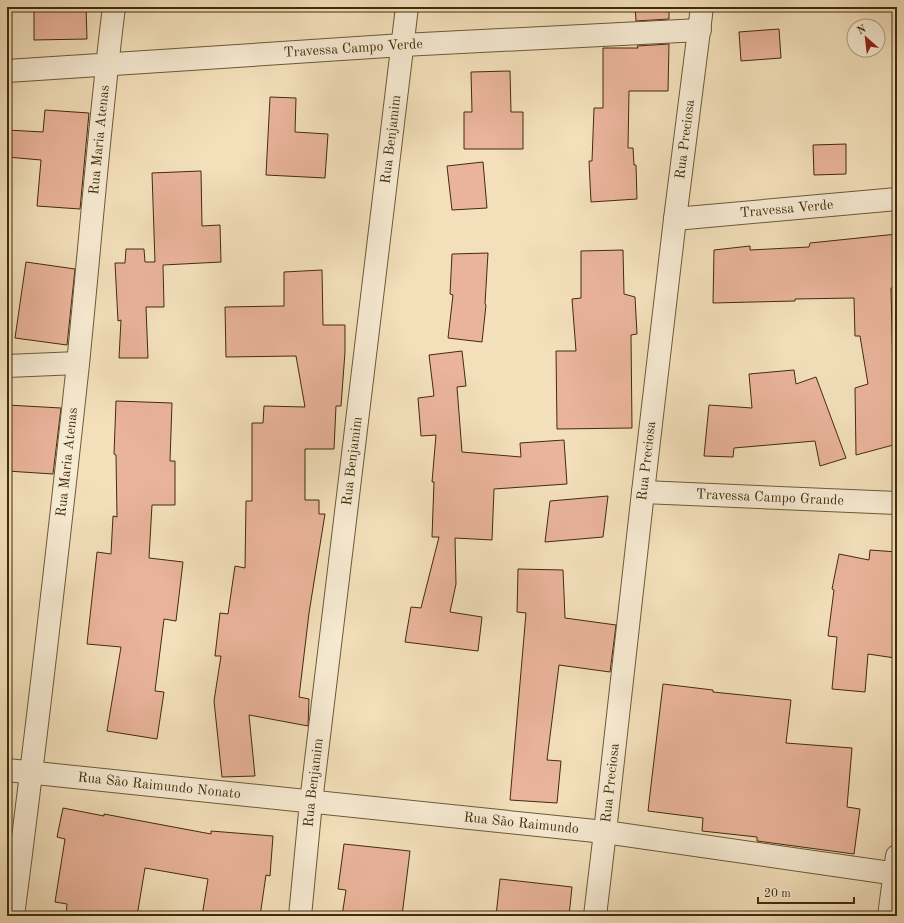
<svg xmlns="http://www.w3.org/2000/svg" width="904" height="923" font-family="'Old Standard TT',serif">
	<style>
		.building { fill: #eab49c; stroke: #412c0b }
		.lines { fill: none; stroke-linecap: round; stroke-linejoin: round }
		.minor-casing { stroke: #6e5937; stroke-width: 24 }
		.minor { stroke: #f7ebd3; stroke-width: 22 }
		.labels { text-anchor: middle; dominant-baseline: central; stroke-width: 3.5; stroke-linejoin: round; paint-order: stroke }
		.street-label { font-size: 14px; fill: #412c0b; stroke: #f7ebd3 }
	</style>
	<rect width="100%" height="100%" fill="#f3e0bb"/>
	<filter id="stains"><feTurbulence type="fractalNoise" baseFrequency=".005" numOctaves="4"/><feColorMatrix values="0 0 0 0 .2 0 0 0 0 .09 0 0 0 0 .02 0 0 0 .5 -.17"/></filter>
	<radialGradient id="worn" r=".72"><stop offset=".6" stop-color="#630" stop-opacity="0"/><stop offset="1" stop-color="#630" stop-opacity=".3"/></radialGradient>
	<g class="building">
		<path d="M34,7H86L87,39L34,40Z"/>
		<path d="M635,7H669V19L636,21Z"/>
		<path d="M779,29L781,58L741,61L739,32Z"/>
		<path d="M669,44L668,91H629L628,148H633L634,165H636L637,199L591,202L589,161H592L594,108H603V48H638L637,46Z"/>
		<path d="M510,71L511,112H523V149H464V112H472L471,72Z"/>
		<path d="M270,97L296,98L295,132L328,134L325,178L266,175Z"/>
		<path d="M45,110L89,113L80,209L37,206L41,160L7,157V130L43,132Z"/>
		<path d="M846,144V174L814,175L813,145Z"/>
		<path d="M483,162L487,208L452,210L447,166Z"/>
		<path d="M201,171L202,226L220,225L221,262L163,265L164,307H146L148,358H119L121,320L118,321L115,263H125L126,249H144L145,262H155L152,173Z"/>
		<path d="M897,234V288H891L893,377L897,376V444L856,455L855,388L868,384L860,336H855L854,298L795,299V301L713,303L714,250L750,246V250L809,247L810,243Z"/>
		<path d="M623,250L624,294L635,297L637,334L631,335L632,428L557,429L556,351H576L572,299L581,298V251Z"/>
		<path d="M488,253L485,304L486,305L482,342L448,338L453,295L450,294L452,254Z"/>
		<path d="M26,262L75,269L67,345L15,338Z"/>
		<path d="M322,270L323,325H345V352L341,406H336L334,449H305V500H319V514H325L309,613L299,697L309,699L308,726L249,715L255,776L222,777L214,701L221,656H215L220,613L228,614L235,566L245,568L246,501H252V423H263L264,406L305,407L296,356L226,357L225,307L284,306V272Z"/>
		<path d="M462,351L466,386L457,387L462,452L521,457L520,443L564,440L567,484L494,489L492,540L455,538L456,584L450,612L482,617L478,651L405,642L411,607L421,608L439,537H432L434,482H432L436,435L421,436L418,398L434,396L429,355Z"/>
		<path d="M794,370L796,384L816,377L846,458L820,466L815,441L734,448L733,457L704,456L709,405L752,408L749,374Z"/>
		<path d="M116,401L172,403L170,461H175V505H152L149,558L183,562L176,621L164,619L155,691L164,692L157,739L107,731L121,647L87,644L97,552L111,554L113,516L117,517L116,455L114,454Z"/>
		<path d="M7,405L61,408L53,474L7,471Z"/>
		<path d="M608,496L603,537L545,542L550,501Z"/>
		<path d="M870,550L897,552V645L895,658L868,654L865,692L832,689L837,637L828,636L834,590L832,589L839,554L869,560Z"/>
		<path d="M518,569L563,570L565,618L616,625L610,672L559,665L547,760L561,761L557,803L510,800L526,613L517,612Z"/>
		<path d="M663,684L713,690V692L791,700L786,743L852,748L847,807L860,809L854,854L757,841V837L702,831L703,818L648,811Z"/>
		<path d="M63,808L104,816V814L211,834V831L273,836L270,876L266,875L260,916H202L208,879L145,868L137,916H66L67,904L55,902L65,839L57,837Z"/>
		<path d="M344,844L410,851L402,916H342L346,890L338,889Z"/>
		<path d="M500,879L572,887L569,916H496Z"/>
	</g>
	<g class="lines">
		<defs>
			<g id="minor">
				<path id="s1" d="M7,71L403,45L700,30"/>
				<path id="s2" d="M675,219L897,199"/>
				<path d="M7,366L78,363"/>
				<path id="s3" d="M643,492L897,503"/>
				<path id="s4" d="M7,770L605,832L897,874"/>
				<path id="s5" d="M13,916C37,732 58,548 78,364C90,245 99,126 114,7"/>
				<path id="s6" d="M300,916L311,802L407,7"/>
				<path id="s7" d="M595,916L605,832L643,492L675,219L702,7"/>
				<path d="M889,916L897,856"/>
			</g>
		</defs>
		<use href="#minor" class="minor-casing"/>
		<use href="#minor" class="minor"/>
	</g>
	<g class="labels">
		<g class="street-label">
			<text stroke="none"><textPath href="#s1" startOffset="347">Travessa Campo Verde</textPath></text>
			<text stroke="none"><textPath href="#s5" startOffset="781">Rua Maria Atenas</textPath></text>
			<text stroke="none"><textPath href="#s6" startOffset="782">Rua Benjamim</textPath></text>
			<text stroke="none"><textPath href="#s7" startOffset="782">Rua Preciosa</textPath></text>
			<text stroke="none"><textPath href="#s2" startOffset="112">Travessa Verde</textPath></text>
			<text stroke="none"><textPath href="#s6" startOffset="458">Rua Benjamim</textPath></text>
			<text stroke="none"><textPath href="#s7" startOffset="458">Rua Preciosa</textPath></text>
			<text stroke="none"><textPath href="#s5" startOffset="457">Rua Maria Atenas</textPath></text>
			<text stroke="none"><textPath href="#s3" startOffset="127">Travessa Campo Grande</textPath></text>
			<text stroke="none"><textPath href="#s6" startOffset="134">Rua Benjamim</textPath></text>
			<text stroke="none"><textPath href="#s7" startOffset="134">Rua Preciosa</textPath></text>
			<text stroke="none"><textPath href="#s4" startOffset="153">Rua São Raimundo Nonato</textPath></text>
			<text stroke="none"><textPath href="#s4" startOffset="517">Rua São Raimundo</textPath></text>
		</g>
	</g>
	<rect width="904" height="923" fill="none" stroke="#f3e0bb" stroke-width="24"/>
	<rect x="8" y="8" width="888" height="907" fill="none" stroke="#412c0b" stroke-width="2"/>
	<rect x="12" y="12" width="880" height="899" fill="none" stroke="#412c0b"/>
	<g transform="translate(866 38) rotate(332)"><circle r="19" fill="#f7ebd3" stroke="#ae9f83"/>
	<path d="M0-3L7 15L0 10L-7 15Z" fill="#8f2418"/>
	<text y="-6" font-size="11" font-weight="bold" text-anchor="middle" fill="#412c0b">N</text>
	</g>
	<path d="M758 897v6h96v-6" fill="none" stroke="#412c0b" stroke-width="2"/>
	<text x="764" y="897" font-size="12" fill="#412c0b" stroke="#f7ebd3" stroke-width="3" paint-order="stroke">20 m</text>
	<rect width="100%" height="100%" filter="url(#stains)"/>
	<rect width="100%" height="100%" fill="url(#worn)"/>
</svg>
